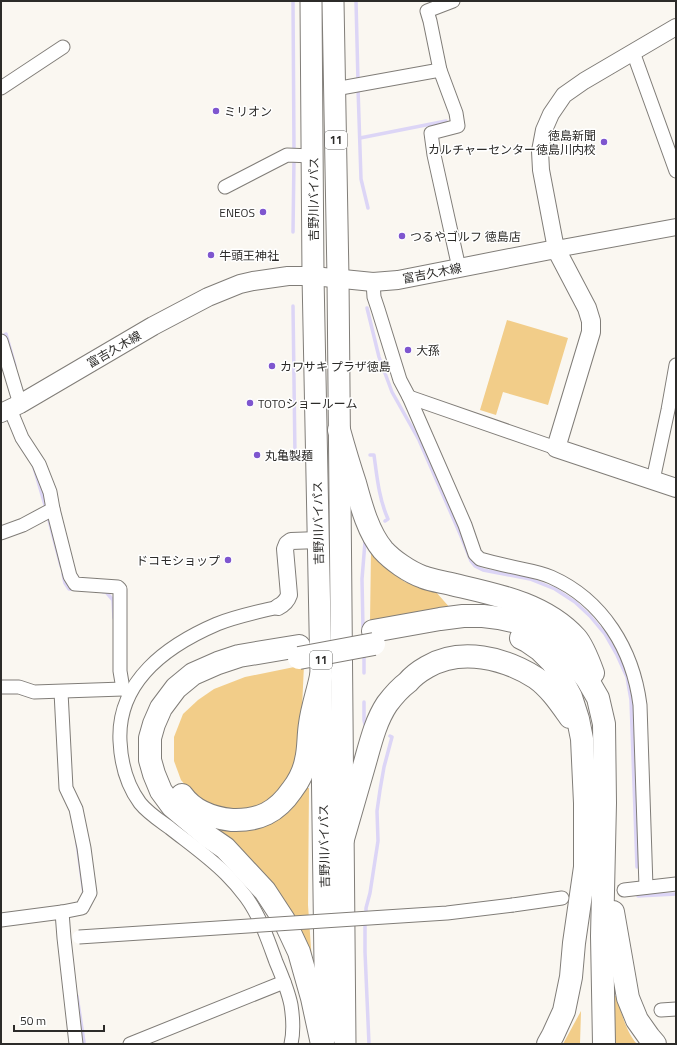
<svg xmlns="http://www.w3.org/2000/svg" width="677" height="1045" font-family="'Titillium Web','Noto Sans JP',sans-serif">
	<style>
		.green { fill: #f2cd89 }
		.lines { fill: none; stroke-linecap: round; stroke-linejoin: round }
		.stream { stroke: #dcd5f6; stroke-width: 3.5 }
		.minor-casing { stroke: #807d78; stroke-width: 15 }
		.tertiary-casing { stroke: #807d78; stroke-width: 18 }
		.secondary-casing { stroke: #807d78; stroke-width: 20 }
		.trunk-casing { stroke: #807d78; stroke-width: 23 }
		.motorway-casing { stroke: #807d78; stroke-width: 24 }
		.minor { stroke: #fff; stroke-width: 13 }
		.tertiary { stroke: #fff; stroke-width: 16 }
		.secondary { stroke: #fff; stroke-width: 18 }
		.trunk { stroke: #fff; stroke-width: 21 }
		.motorway { stroke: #fff; stroke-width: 22 }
		.minor-bridge-casing { stroke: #807d78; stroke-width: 15; stroke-linecap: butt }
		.motorway-bridge-casing { stroke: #807d78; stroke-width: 24; stroke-linecap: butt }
		.minor-bridge { stroke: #fff; stroke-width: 13 }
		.motorway-bridge { stroke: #fff; stroke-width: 22 }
		.poi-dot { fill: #7e56cf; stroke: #fff; stroke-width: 1.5 }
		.labels { text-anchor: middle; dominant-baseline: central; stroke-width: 3; stroke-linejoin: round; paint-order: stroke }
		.shield { fill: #fff; stroke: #6b6b69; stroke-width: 1 }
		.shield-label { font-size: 11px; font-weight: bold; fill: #2c2b29 }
		.poi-label { font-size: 12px; fill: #2c2b29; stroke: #fff; text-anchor: start }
		.street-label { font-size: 12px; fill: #2c2b29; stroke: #fff }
	</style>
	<rect width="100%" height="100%" fill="#faf7f1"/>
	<g class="green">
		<path d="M507,320L568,338L548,405L503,392L496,415L480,410Z"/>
		<path d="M371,551L390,571L405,582L436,592L451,609L370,622Z"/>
		<path d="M304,665L300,751L293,775L270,801L251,809L233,811L213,807L196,798L181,780L174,761V737L183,714L198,700L214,689L245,677Z"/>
		<path d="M305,788H309L308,905L312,962L217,833L219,828L265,826L277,820L289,812L298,801Z"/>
		<path d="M613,996H617C621,1012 626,1032 637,1044H613Z"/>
		<path d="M581,1011L580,1044H563Z"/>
	</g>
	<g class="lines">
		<g class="stream">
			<path d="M293,1L294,152"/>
			<path d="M356,1L358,82"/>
			<path d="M358,88L361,179L368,208"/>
			<path d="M360,138L446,121"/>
			<path d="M293,232L294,158"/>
			<path d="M293,306L295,456H299"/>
			<path d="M367,308L379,357L392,392L419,440L461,536L471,561L475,566L483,570L530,579L555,589L575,602L590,616L605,634L617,655L627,677L631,700L637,867"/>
			<path d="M4,335L6,334L15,366"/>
			<path d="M370,455H374C377,477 379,499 388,519L385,521"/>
			<path d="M33,464L45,505L61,566"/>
			<path d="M63,574L65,583L69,589H75"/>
			<path d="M103,592H106L113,600L114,618"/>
			<path d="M363,629L362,579L365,542L366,540"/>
			<path d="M364,653V673"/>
			<path d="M364,702V720L365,725"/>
			<path d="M77,843L84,894L83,896"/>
			<path d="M638,893V896L676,894"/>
			<path d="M366,915V908L370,893L378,841L377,811L380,790L384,767L392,737L390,736"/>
			<path d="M365,921V952L369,1044"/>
			<path d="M77,996L84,1042"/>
		</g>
		<defs>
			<g id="minor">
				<path d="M453,1L427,11L430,21L440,70L456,113L458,126L431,133L434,155L459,268"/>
				<path d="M633,52L676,171"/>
				<path d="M1,88L63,47"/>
				<path d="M335,89L440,70"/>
				<path d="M225,187L287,155L312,156"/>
				<path d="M373,282L374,297L378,309L400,380L409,397L465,525L475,554L480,559C494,563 508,566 522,569C532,571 542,573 551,577C603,600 633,650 640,705L646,887"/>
				<path d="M1,341L20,404"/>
				<path d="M409,397L556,448"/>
				<path d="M10,409L22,438L39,464L50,492L53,509L70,576L75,584L118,587L120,589V671L123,689L130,691"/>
				<path d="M653,480L668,410L676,365"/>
				<path d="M1,533L23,525L53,509"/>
				<path d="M278,607C258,612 237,616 217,624C168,645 117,681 120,741C121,763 126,784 140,803C148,813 159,820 170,828C189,843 209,857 226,874C233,881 240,889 246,897C260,916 268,940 276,962C282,976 288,990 291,1005C293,1018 294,1031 291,1044"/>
				<path d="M1,687H19L34,692L123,689"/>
				<path d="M624,890L676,884"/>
				<path d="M513,905L562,898"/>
				<path d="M62,912L64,938L76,1044"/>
				<path d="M1,920L62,912L82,908L90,893L84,848L76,809L66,788L61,692"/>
				<path d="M661,1010L676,1009"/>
				<path d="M130,1044L284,982"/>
			</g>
			<g id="tertiary">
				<path d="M676,27L584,81L564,95L551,114L544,130L540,151L541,170L556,249L676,227"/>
				<path d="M278,607C284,604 287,601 289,595L285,549L287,544L291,541L319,540"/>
			</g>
			<path id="secondary" d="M1,413L20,404L153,326L208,297L240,284L253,281L288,276H313L373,282L398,280L556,249L587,308L591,321V332L556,448L676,488"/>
			<g id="trunk">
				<path d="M311,1L313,276L321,676L326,1036"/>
				<path d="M333,1L338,278L345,1044"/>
			</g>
			<g id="motorway">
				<path d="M339,430C344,448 349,465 355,483C361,505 368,532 383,550C392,560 409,572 423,577C433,581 445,582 455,585C498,595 545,604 576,638C583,646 589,662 593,673"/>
				<path d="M373,631L440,619L463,616H483L499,618L517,622L534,630L549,639L563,650L574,662L587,679L598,698L604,724L605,803L602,936L604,1044"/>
				<path d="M521,638L527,641L540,650L553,663L571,697L578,719L582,739L585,803V867L574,943L571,977L564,1011L553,1035L548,1044"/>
				<path d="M299,646L239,656L218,663L193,674L176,688L161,708L154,724L150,738V760L154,774L161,791L172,806L209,837L225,848L265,891L284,920L299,952L312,998L322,1044"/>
				<path d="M182,795C194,812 213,818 232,820C259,821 277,812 292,790C299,781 304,771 306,760C309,748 308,736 310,724C312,708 318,691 321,676"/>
				<path d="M343,839C350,815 357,790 364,766C370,745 375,722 387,704C393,696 400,688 408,682C413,676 420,671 427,667C461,647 505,658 536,678C550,688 560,703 570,717"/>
				<path d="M613,912L628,998L637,1020L649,1037L655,1044"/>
			</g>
		</defs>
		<use href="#minor" class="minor-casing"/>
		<use href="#tertiary" class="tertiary-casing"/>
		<use href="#secondary" class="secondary-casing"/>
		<use href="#trunk" class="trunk-casing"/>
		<use href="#motorway" class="motorway-casing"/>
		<use href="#minor" class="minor"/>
		<use href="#tertiary" class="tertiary"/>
		<use href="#secondary" class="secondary"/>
		<use href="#trunk" class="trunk"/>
		<use href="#motorway" class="motorway"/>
		<defs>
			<path id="minor-bridge" d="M79,937L447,913L513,905"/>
			<path id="motorway-bridge" d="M299,658L374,644"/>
		</defs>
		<use href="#minor-bridge" class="minor-bridge-casing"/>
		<use href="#motorway-bridge" class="motorway-bridge-casing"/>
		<use href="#minor-bridge" class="minor-bridge"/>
		<use href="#motorway-bridge" class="motorway-bridge"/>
	</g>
	<g class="poi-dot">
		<circle cx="216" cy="111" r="4"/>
		<circle cx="604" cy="142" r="4"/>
		<circle cx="263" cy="212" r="4"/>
		<circle cx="402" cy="236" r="4"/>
		<circle cx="211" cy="255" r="4"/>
		<circle cx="408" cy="350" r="4"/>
		<circle cx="272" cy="366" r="4"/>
		<circle cx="250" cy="403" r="4"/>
		<circle cx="257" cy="455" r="4"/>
		<circle cx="228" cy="560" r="4"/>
	</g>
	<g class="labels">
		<g class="shield">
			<rect x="325" y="131" width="22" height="18" rx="3"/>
			<rect x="310" y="651" width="22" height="18" rx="3"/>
		</g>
		<g class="shield-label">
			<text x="336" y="140">11</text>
			<text x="321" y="660">11</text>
		</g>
		<g class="poi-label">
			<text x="224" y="111">ミリオン</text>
			<text x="596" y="135" text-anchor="end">徳島新聞<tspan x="596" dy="14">カルチャーセンター徳島川内校</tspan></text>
			<text x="255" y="212" text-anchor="end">ENEOS</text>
			<text x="410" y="236">つるやゴルフ 徳島店</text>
			<text x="219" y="255">牛頭王神社</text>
			<text x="416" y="350">大孫</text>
			<text x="280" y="366">カワサキ プラザ徳島</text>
			<text x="258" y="403">TOTOショールーム</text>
			<text x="265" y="455">丸亀製麺</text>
			<text x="220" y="560" text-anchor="end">ドコモショップ</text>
		</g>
		<g class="street-label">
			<text transform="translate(313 199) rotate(-90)">吉野川バイパス</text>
			<text transform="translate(432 273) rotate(-11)">富吉久木線</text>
			<text transform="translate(114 349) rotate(-30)">富吉久木線</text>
			<text transform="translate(318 523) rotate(-91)">吉野川バイパス</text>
			<text transform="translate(324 846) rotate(-91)">吉野川バイパス</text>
		</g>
	</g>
	<rect width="677" height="1045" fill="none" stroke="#2c2b29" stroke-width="4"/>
	<path d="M14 1025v6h90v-6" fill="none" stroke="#2c2b29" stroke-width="2"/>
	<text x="20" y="1025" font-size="12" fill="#2c2b29" stroke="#ffffff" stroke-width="3" paint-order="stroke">50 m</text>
</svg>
